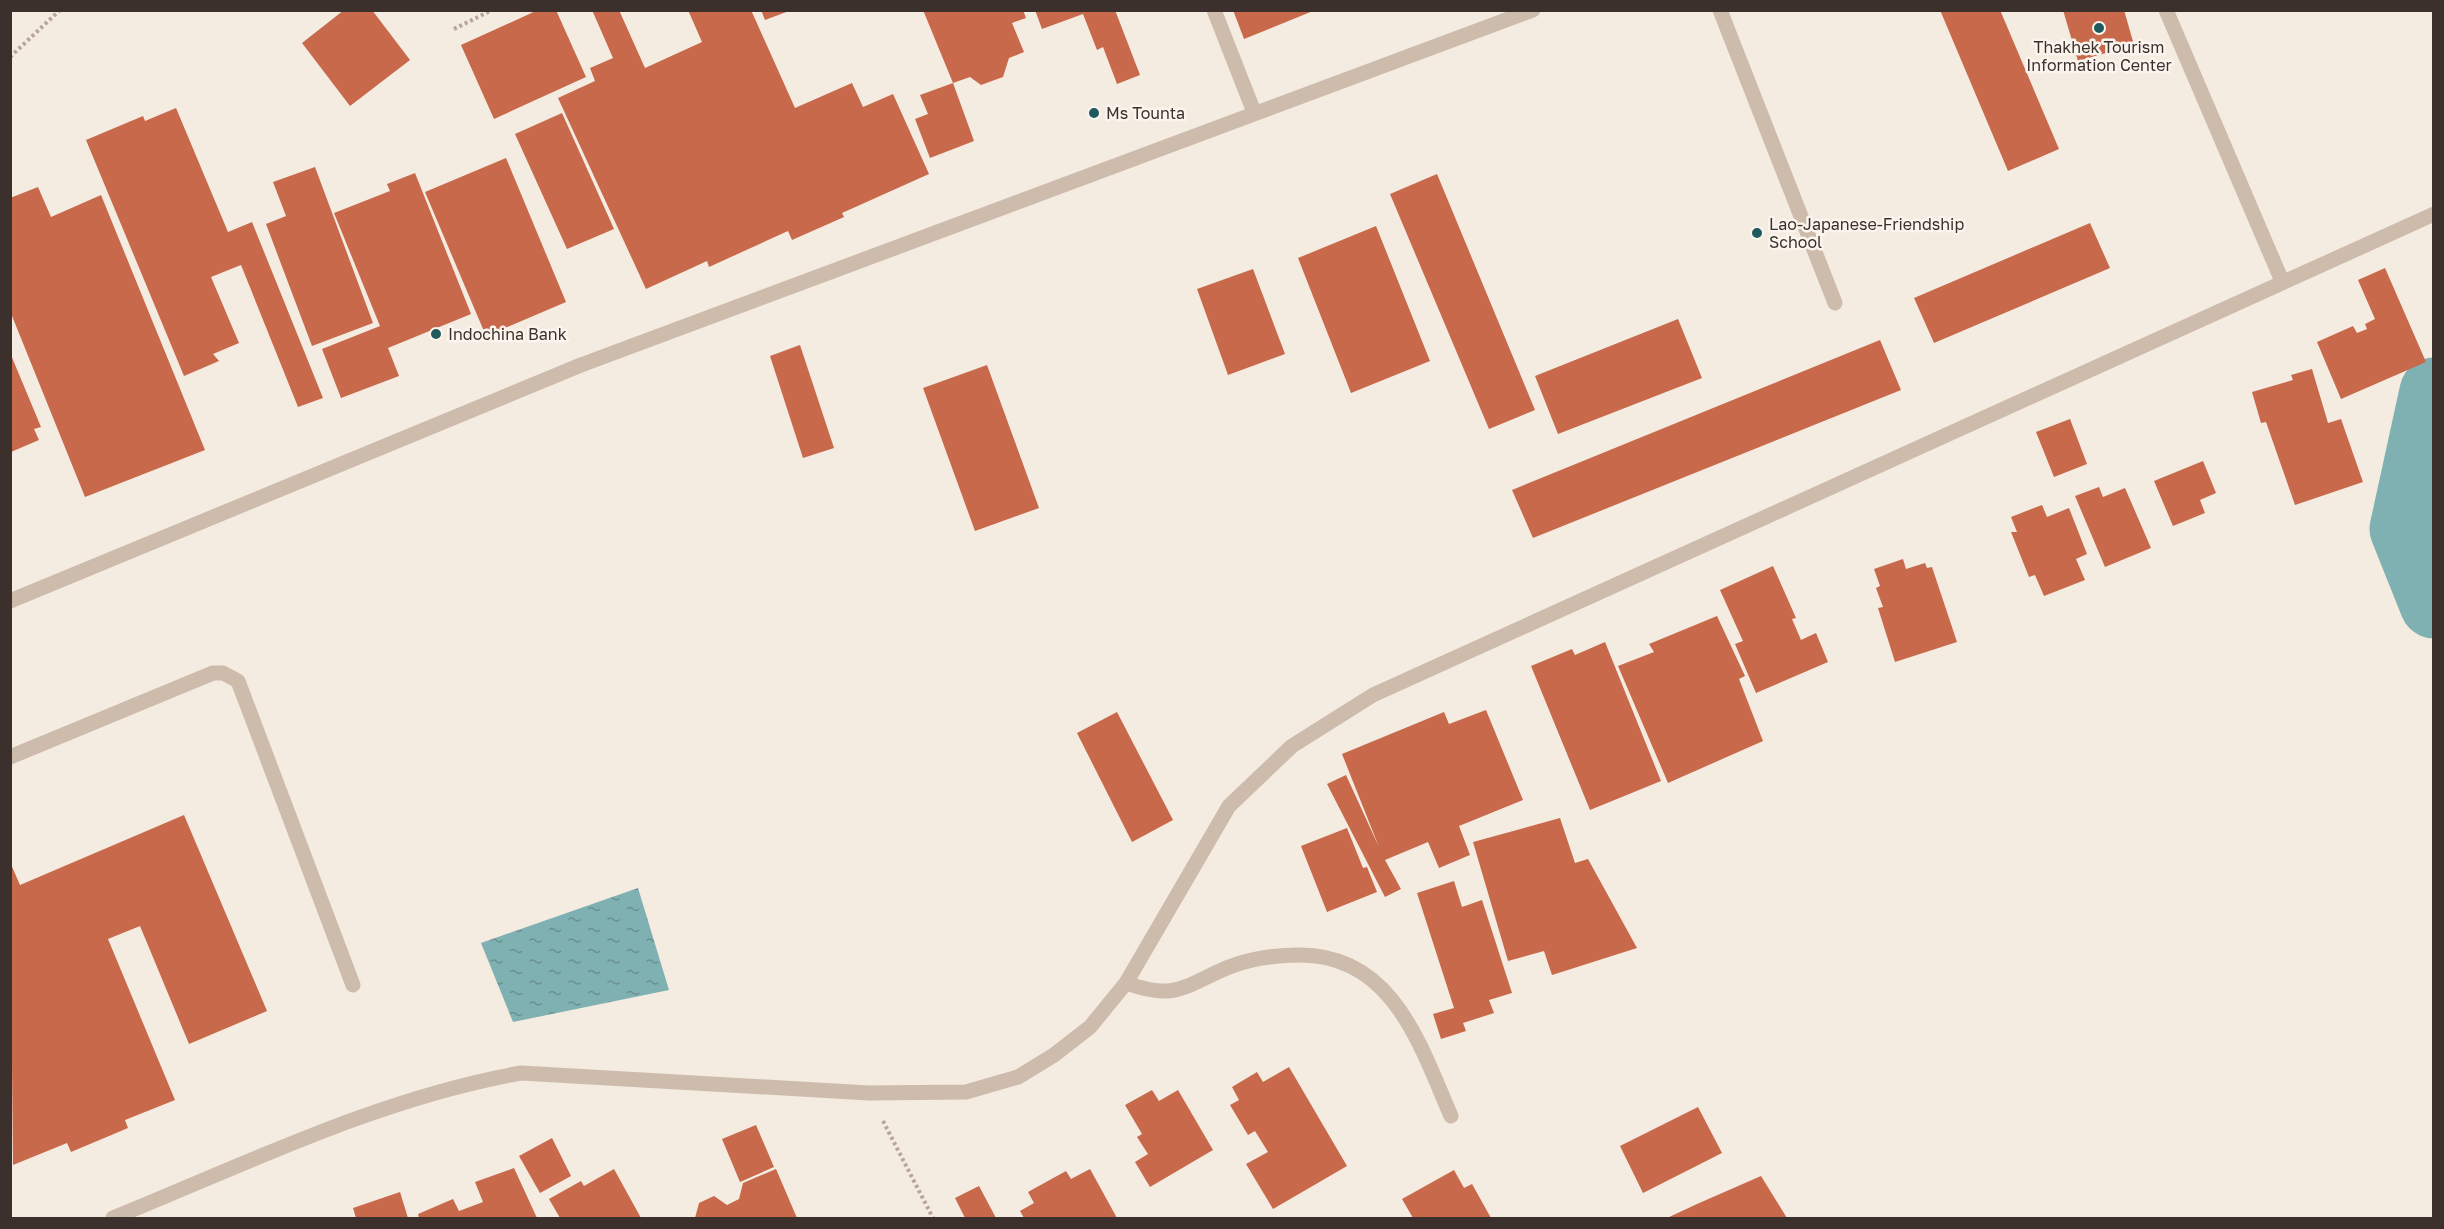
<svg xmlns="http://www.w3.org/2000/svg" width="2444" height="1229" font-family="'Golos Text',sans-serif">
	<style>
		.water { fill: url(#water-ripples) }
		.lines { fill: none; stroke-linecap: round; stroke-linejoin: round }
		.river { stroke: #7fb0b2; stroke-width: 69 }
		.building { fill: #c8694b }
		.path { stroke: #b9a596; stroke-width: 4; stroke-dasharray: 3 3; stroke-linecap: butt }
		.minor { stroke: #cdbbac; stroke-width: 15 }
		.poi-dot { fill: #1f5a5e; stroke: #fbf5ee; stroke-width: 2 }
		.labels { text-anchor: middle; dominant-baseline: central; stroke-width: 5; stroke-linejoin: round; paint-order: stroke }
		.poi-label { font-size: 16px; fill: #3b302b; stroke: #fbf5ee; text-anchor: start }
	</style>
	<defs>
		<pattern id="water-ripples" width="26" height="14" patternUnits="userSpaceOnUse" patternTransform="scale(1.5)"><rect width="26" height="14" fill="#7fb0b2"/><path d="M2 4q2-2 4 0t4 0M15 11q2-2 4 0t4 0" fill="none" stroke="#699091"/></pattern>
	</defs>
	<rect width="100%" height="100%" fill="#f4ebe1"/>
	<path class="water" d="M638,888L669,990L513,1022L481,943Z"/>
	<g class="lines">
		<path class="river" d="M2434,392L2404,529L2434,604"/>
	</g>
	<g class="building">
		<path d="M344,10H372L410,60L350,106L302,43Z"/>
		<path d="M538,10H556L586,77L494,119L461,45Z"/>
		<path d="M592,10H619L645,68L702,42L688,10H751L795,108L852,83L863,107L893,94L929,174L842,213L844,217L792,240L788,231L709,267L707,261L646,289L558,98L595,81L590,68L613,58Z"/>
		<path d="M761,10H789V11L765,20Z"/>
		<path d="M923,10H1023L1026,18L1012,23L1024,52L1009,58L1003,77L981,85L970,77L953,83Z"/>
		<path d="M1035,10H1115L1140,75L1117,84L1103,47L1097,50L1083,14L1042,29Z"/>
		<path d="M1233,10H1313V11L1244,39Z"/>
		<path d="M1940,10H2000L2059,149L2008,171Z"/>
		<path d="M2063,10H2124L2134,45L2078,61Z"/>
		<path d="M953,83L974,141L930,158L915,119L928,114L920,95Z"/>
		<path d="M176,108L228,232L252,222L323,398L298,407L241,265L211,277L239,343L213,354L219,361L184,376L86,140L143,116L145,121Z"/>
		<path d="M562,113L614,229L567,249L515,134Z"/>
		<path d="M506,158L566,302L486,336L425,192Z"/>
		<path d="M315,167L373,323L312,346L266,224L286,216L273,182Z"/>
		<path d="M415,173L471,314L388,348L399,376L341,398L322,349L380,326L334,213L390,191L387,184Z"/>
		<path d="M1437,174L1535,410L1489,429L1390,194Z"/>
		<path d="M38,187L51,217L101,195L205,450L85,497L10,311V198Z"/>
		<path d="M2090,223L2110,268L1934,343L1914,298Z"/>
		<path d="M1376,226L1430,361L1351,393L1298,258Z"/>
		<path d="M2385,268L2426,362L2341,399L2317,342L2353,326L2357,333L2367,329L2365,324L2375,319L2358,280Z"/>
		<path d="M1253,269L1285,354L1228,375L1197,289Z"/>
		<path d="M1678,319L1702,378L1558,434L1535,376Z"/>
		<path d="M1880,340L1901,390L1533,538L1512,490Z"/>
		<path d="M800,345L834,448L803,458L770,356Z"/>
		<path d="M11,355L41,427L34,429L39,440L11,452Z"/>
		<path d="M987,365L1039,508L975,531L923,388Z"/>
		<path d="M2312,369L2328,423L2341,419L2363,482L2295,505L2266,422L2261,423L2252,392L2293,380L2291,375Z"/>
		<path d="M2070,419L2087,464L2054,477L2036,432Z"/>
		<path d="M2203,461L2216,493L2200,500L2205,513L2173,526L2154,481Z"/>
		<path d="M2099,487L2103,497L2125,488L2151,548L2105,567L2075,496Z"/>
		<path d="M2042,505L2047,517L2069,508L2087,554L2076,559L2085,580L2044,596L2035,575L2029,577L2011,532H2017L2011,517Z"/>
		<path d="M1903,559L1906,569L1925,563L1927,568L1932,567L1957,642L1895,662L1878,608L1883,607L1876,588L1880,586L1874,569Z"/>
		<path d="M1773,566L1796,618L1792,619L1801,640L1816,633L1828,662L1756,693L1735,644L1743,641L1720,590Z"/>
		<path d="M1717,616L1745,676L1739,679L1763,741L1668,783L1618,666L1654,652L1649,644Z"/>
		<path d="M1605,642L1661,781L1590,810L1531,666L1572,649L1575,655Z"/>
		<path d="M1486,710L1523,800L1459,826L1470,855L1439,868L1428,842L1385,860L1401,889L1385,897L1327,784L1346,775L1379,847L1342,754L1444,712L1449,724Z"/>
		<path d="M1117,712L1173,820L1132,842L1077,733Z"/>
		<path d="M184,815L267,1011L189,1044L140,926L108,939L175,1100L125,1120L128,1128L71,1152L67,1143L13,1165L10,862L20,885Z"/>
		<path d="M1560,818L1575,863L1588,859L1637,948L1552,975L1544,951L1508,961L1473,842Z"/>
		<path d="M1347,828L1363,868L1367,867L1377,892L1327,912L1301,846Z"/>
		<path d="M1454,881L1462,907L1482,900L1512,993L1489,1000L1494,1013L1463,1023L1466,1031L1441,1039L1433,1014L1454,1008L1417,893Z"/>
		<path d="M1289,1067L1347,1166L1273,1209L1246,1164L1268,1152L1255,1131L1248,1135L1230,1105L1239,1100L1232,1087L1257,1072L1263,1082Z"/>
		<path d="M1152,1090L1159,1101L1178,1090L1213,1150L1150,1187L1135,1162L1148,1154L1137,1137L1142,1134L1125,1105Z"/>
		<path d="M1698,1107L1722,1153L1643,1193L1620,1146Z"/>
		<path d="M756,1125L774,1167L740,1182L722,1139Z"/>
		<path d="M552,1138L571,1176L540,1193L519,1156Z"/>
		<path d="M514,1168L537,1218H419L418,1214L453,1199L459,1211L483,1202L475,1182Z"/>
		<path d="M614,1169L641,1218H560L549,1199L581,1181L584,1186Z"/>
		<path d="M776,1169L797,1218H695L699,1203L714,1196L727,1205L739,1199L743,1183Z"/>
		<path d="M1090,1169L1117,1218H1024L1020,1211L1034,1203L1028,1192L1066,1171L1071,1179Z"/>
		<path d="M1454,1170L1464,1188L1472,1184L1491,1218H1413L1402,1199Z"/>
		<path d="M1761,1176L1787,1218H1667L1697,1204Z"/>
		<path d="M979,1186L996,1218H965L955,1198Z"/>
		<path d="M400,1192L408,1218H356L353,1208Z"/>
	</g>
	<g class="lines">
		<g class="path">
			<path d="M454,29L492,10"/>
			<path d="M10,57L60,10"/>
			<path d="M883,1121L933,1218"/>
		</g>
		<g class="minor">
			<path d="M1214,10L1254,112"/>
			<path d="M1720,10L1835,303"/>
			<path d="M2166,10L2282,281"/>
			<path d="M10,601L581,365L1533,10"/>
			<path d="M10,757L213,673H223L238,681L353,985"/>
			<path d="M1126,983C1177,1001 1183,986 1229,967C1252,958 1276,955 1300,955C1393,955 1420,1045 1451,1116"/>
			<path d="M113,1218C246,1164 379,1098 521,1073L869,1093L966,1092L1018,1077L1054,1055L1090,1027L1126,983L1229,806L1292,746L1373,695L2434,214"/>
		</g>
	</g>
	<g class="poi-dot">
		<circle cx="2099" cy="28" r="6"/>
		<circle cx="1094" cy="113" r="6"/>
		<circle cx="1757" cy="233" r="6"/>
		<circle cx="436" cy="334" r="6"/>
	</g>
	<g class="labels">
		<g class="poi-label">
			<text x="2099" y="47" text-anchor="middle">Thakhek Tourism<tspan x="2099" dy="18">Information Center</tspan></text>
			<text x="1106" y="113">Ms Tounta</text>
			<text x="1769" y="224">Lao-Japanese-Friendship<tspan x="1769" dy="18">School</tspan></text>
			<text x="448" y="334">Indochina Bank</text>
		</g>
	</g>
	<rect width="2444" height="1229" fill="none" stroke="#3b302b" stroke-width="24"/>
</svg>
